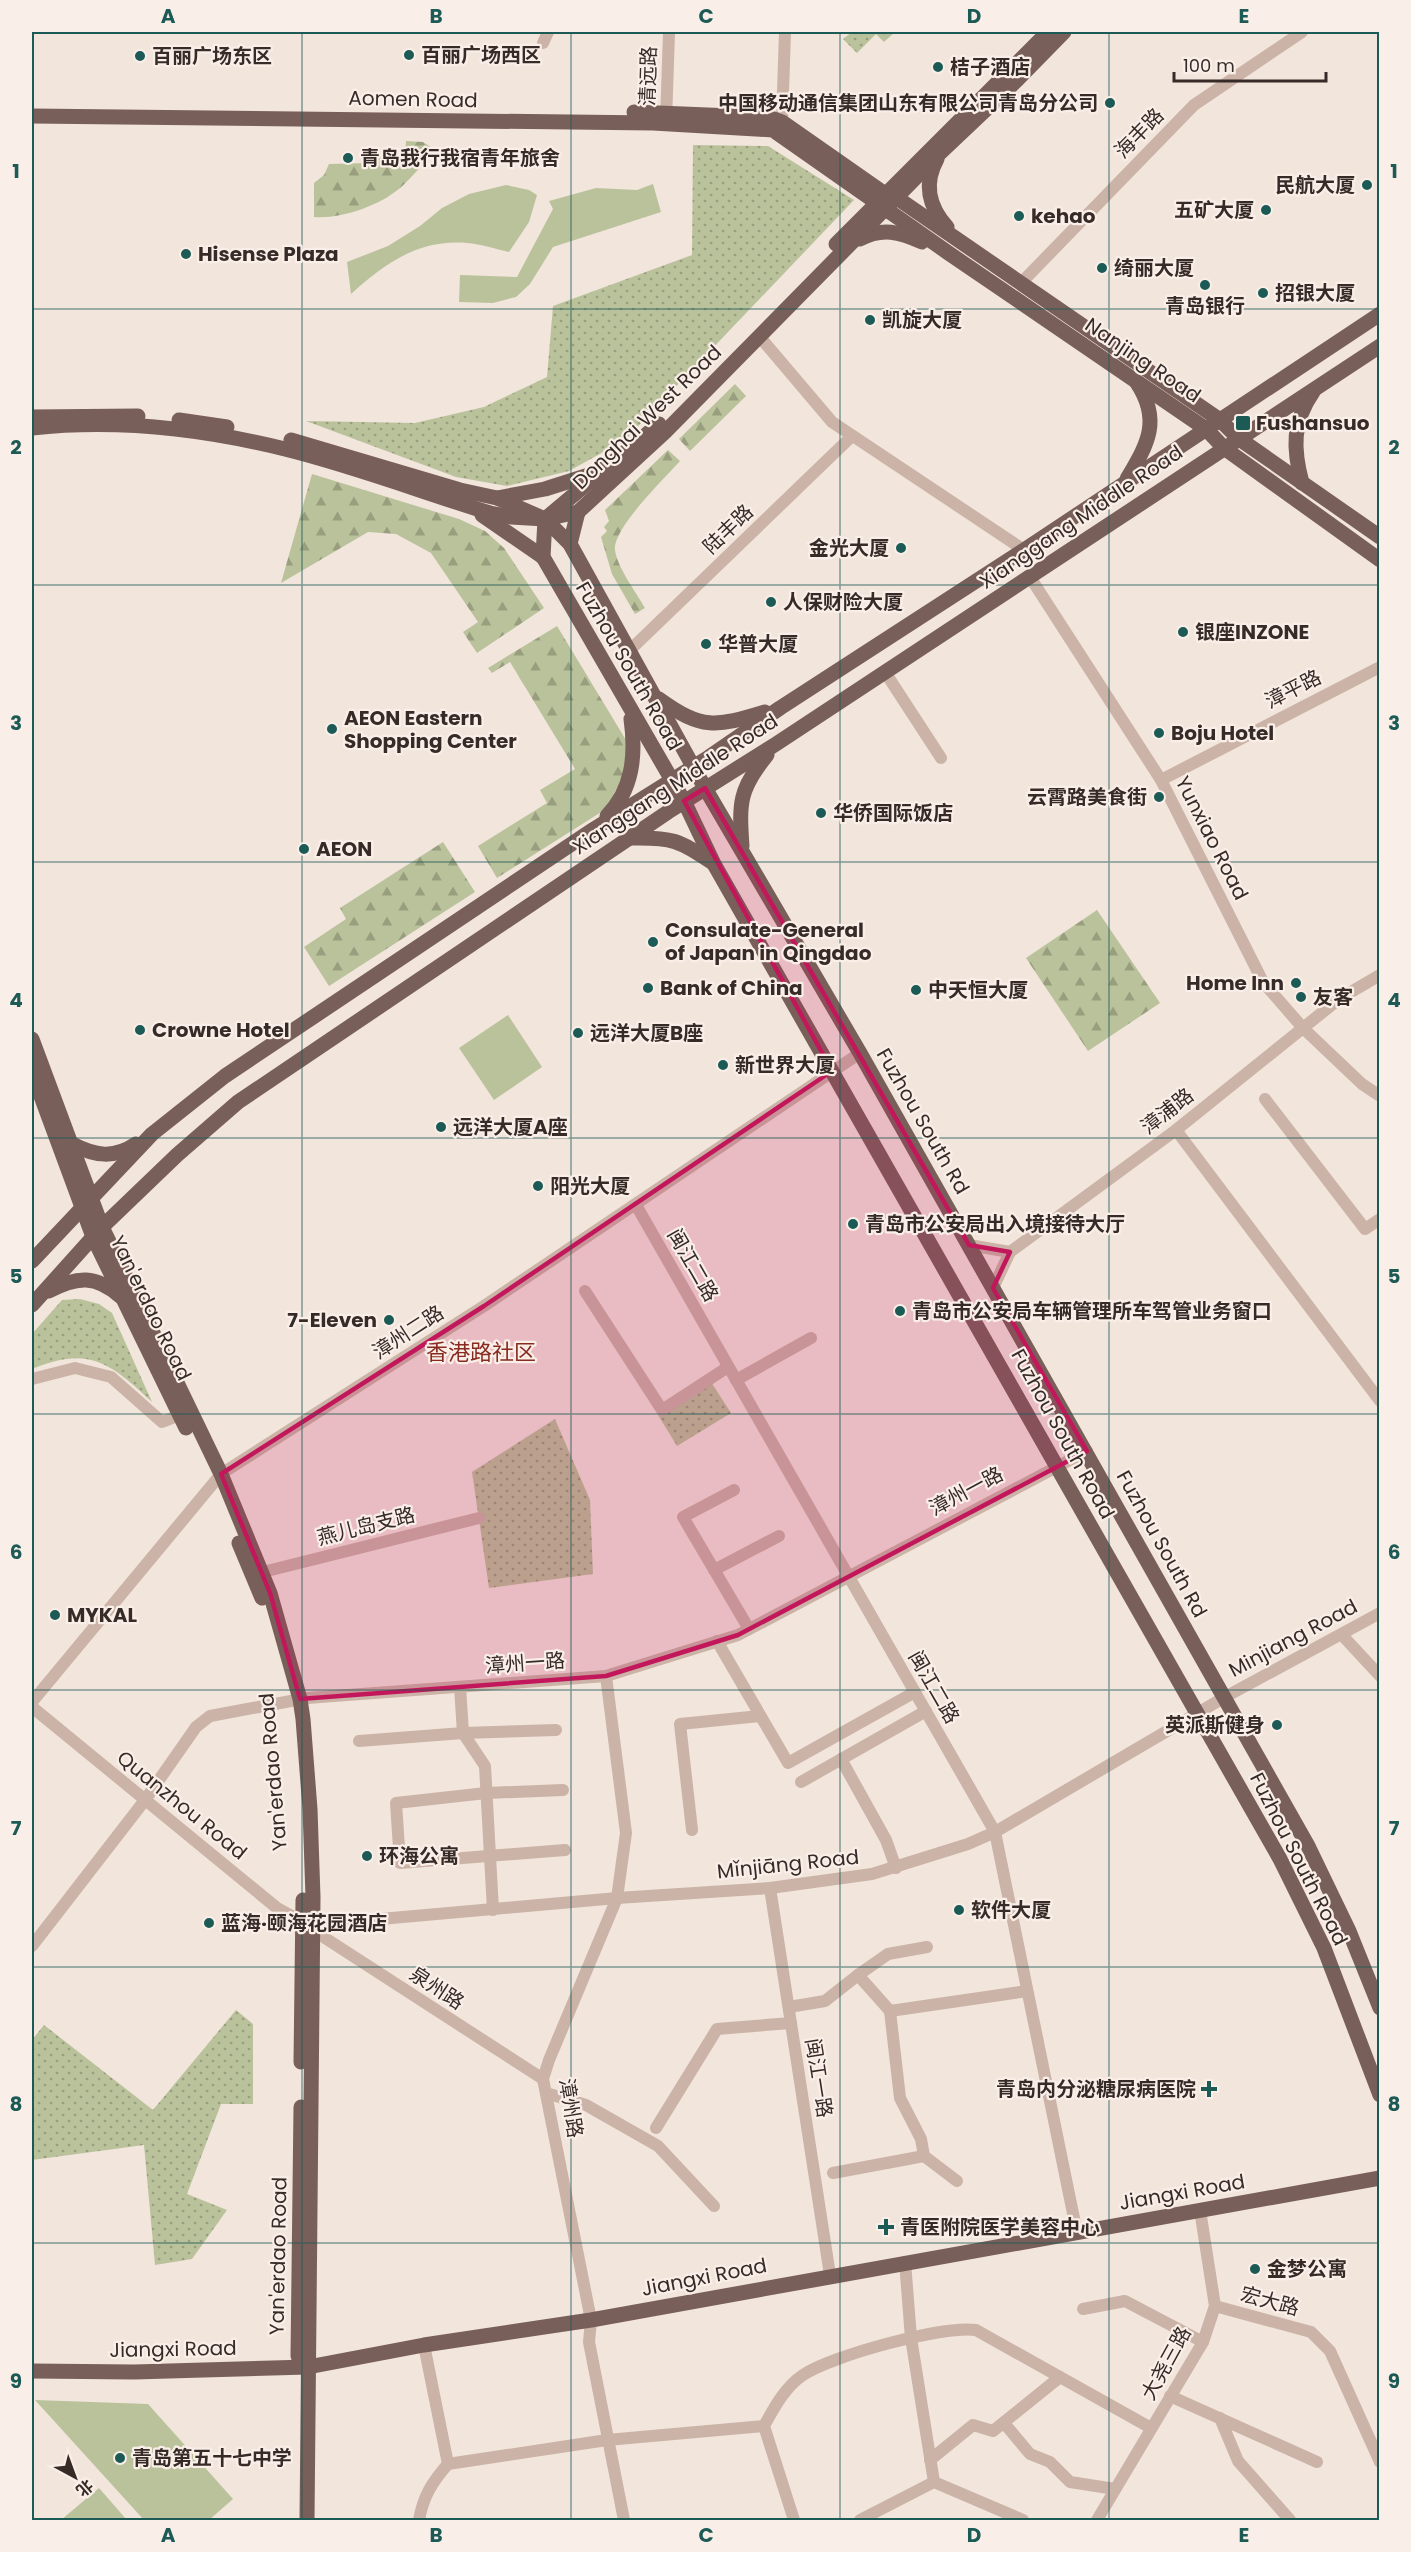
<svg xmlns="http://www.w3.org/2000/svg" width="1411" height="2552" font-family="Poppins,'Noto Sans SC',sans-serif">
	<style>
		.grass { fill: #bac29b }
		.forest { fill: url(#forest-firs) }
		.park { fill: url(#park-dots) }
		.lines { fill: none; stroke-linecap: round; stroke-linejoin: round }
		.minor { stroke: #cbb3a7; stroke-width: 12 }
		.major { stroke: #795f59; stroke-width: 15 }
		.marked { fill: #c2185b; fill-opacity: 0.2; stroke: #c2185b; stroke-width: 4.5; stroke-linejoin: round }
		.grid { fill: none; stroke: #1c5a56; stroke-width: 1.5; stroke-opacity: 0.55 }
		.poi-dot { fill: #1c5a56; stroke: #faefe8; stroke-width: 2 }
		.labels { text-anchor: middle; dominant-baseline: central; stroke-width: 4.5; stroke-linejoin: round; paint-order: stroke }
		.poi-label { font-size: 20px; font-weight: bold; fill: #372b28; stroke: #faefe8; text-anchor: start }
		.street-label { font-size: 20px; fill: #372b28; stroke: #faefe8 }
		.quarter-label { font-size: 22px; fill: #882a1f; stroke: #faefe8 }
		.neatline { fill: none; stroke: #1c5a56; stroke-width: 2 }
		.grid-label { font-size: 20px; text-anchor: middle; font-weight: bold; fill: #1c5a56 }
	</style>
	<defs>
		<pattern id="forest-firs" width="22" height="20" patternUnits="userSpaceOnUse" patternTransform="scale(1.5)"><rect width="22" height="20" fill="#bac29b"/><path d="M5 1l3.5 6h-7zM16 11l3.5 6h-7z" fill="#989e7e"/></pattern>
		<pattern id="park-dots" width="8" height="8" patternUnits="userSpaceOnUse" patternTransform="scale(1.5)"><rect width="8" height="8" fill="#bac29b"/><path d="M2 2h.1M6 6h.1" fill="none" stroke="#989e7e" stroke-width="1.8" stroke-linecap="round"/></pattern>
	</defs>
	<rect width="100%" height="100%" fill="#f2e5dc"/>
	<g class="grass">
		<path d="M653,184L661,212L553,247L530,284L516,297L493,303L459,302L460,275L517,277L553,209L549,201L596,188L637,190Z"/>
		<path d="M506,185L529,190L537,195L529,222L509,252C495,249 481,244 467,243C419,239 385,263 351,294L347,262L388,246L420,226L442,208L469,194Z"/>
		<path d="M508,1015L542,1067L494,1100L459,1048Z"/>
		<path d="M35,2400L148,2404L233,2499L209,2520H144Z"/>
		<path d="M99,2488L126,2519L61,2520Z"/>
	</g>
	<g class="forest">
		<path d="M406,141L423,142L435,150C424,162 413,177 400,188C379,206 341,219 314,217V183L324,175L329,164L370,163L371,156L405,157Z"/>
		<path d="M735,384L746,396L690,451L679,439Z"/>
		<path d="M668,450L680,461C665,478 612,529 615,550C617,567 636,592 645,608L635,614L612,574L601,537L607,531L604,527L609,521L605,510Z"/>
		<path d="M312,474L459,519L485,531L504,548L544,608L477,653L463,632L478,622L431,553L396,534L368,532L281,583Z"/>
		<path d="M557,626L629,745L625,772L606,809L497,878L478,846L547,803L540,790L575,769L510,662L492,673L488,668Z"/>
		<path d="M443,842L475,892L329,986L304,947L346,919L340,908Z"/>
		<path d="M1097,910L1160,1003L1088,1051L1026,958Z"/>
	</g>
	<g class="park">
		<path d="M852,32H895L884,42L876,34L857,53L843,39Z"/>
		<path d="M693,145L768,146L854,200L625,440L569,471L507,486L456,477L306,421L415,423L484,407L547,377L553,306L692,255Z"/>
		<path d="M80,1299L99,1304L112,1313L152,1402C111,1363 88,1345 32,1369V1334L62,1300Z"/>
		<path d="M711,1382L731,1413L677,1446L658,1415Z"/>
		<path d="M555,1419L590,1500L593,1574L489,1588L472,1472Z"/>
		<path d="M236,2010L253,2024V2104H221L187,2194L227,2210L192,2259L155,2265L144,2145L32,2160V2040L44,2025L153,2110Z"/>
	</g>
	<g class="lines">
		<g class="minor">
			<path d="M543,43L548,32"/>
			<path d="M666,122L669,32"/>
			<path d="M782,122L785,32"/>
			<path d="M1021,283L1194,105L1302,32"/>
			<path d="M759,336L832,422L1024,550"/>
			<path d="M1030,577L1161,780L1263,982L1303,1028L1362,1084L1380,1096"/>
			<path d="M630,650L852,436"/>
			<path d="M885,672L941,758"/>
			<path d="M1161,780L1380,667"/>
			<path d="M1265,1099L1365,1229L1380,1219"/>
			<path d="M1176,1130L1380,1401"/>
			<path d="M636,1205L995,1832L1077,2233"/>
			<path d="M969,1245L1010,1252L1176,1130L1339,999L1380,975"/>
			<path d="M993,1288L1010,1252"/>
			<path d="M585,1291L662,1410L728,1367"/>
			<path d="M32,1379L75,1368L111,1377L162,1422L180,1415"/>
			<path d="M736,1380L811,1338"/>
			<path d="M734,1490L683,1517L749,1629"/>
			<path d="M714,1570L779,1536"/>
			<path d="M263,1572L479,1518"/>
			<path d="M1342,1635L1380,1676"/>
			<path d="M717,1641L788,1763L915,1692"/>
			<path d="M606,1676L626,1833L617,1898L549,2060L543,2079L591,2320L589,2342L624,2520"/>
			<path d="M460,1687L463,1733L485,1766L493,1910"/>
			<path d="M32,1702L221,1474L484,1306L860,1053"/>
			<path d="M32,1707L277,1908C294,1918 312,1924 325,1938L543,2079"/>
			<path d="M359,1741L463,1733L556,1730"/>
			<path d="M841,1759L886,1840L896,1868"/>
			<path d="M801,1782L926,1711"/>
			<path d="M563,1790L486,1793L396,1803L400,1863L565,1850"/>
			<path d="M692,1830L680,1724L760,1716"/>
			<path d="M770,1888L830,2275"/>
			<path d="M313,1925L617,1898L770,1888L872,1874L968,1844L995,1832L1225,1697L1380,1613"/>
			<path d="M32,1946L145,1800L196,1727L210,1716L307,1698L606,1676L738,1635L1087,1451"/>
			<path d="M789,2007L825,2001L858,1975"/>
			<path d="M890,2011L858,1975L888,1954L927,1947"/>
			<path d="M546,2093L586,2105L658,2146L714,2206"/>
			<path d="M656,2128L717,2029L791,2023"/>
			<path d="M833,2173L924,2156"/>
			<path d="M957,2181L924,2156L921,2139L900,2098L890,2011L1027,1991"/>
			<path d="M905,2262L911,2338L934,2482"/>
			<path d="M1215,2306L1311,2332L1330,2351L1380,2462"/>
			<path d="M1083,2309L1125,2301L1203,2342"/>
			<path d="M424,2345L448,2464"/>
			<path d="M1170,2396L1317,2462"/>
			<path d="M1220,2418L1238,2461L1290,2520"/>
			<path d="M1004,2423L1030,2454L1050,2462L1070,2482L1115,2489"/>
			<path d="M930,2460L973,2425L993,2431L1060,2377"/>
			<path d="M419,2520C423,2497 432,2482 448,2464L607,2440L764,2426"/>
			<path d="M794,2520L764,2426C774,2408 785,2387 803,2375C831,2356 943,2325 976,2330L1151,2428"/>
			<path d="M860,2520L934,2482L1023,2520"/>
			<path d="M1097,2520L1203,2342L1215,2306L1200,2210"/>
		</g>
		<g class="major">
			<path d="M634,112L757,117L774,119L782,122L885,194L897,198L1220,420L1238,438L1380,537"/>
			<path d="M32,116L653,123L773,130L947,252L1206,429L1224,448L1380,560"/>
			<path d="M937,159C923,184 929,207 947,227"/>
			<path d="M860,239C882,227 900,232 922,242"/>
			<path d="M836,244L1048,32"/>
			<path d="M32,417L138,416"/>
			<path d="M179,420L227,427"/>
			<path d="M32,428C115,419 204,429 285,449C354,466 422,492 490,513L511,517L545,519L578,512L665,432L941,152L1017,80L1064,32"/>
			<path d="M291,440L460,490L497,498L545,489L589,475L607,467L659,424"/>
			<path d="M607,467L545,519L543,557L684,801L714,864L1280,1859L1324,1948L1380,2095"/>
			<path d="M1127,479C1147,445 1162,421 1137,383"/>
			<path d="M1302,483C1293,449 1292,422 1313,392"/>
			<path d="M497,498L545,519L570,544L705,788L860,1053L1308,1846L1349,1931L1380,2008"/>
			<path d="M482,515L543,557"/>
			<path d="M570,544L578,512"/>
			<path d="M659,699C702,730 716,727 765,712"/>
			<path d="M607,816C633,789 636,755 631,719"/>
			<path d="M630,838C673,837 678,840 713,863"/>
			<path d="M742,846C739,803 739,789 767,755"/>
			<path d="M32,1039L102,1227L221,1474L270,1593L300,1699L303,1719L310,1809L313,1897L307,2520"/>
			<path d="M32,1072L93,1237L186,1428"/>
			<path d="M72,1144C95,1156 114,1159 136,1144"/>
			<path d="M32,1261L152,1134L225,1076L594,829L709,757L780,708L1024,550L1380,314"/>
			<path d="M49,1291C77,1276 96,1275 120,1296"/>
			<path d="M32,1305L102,1227L177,1155L238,1102L668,812L776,744L1380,346"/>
			<path d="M239,1543L262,1598"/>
			<path d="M301,2062L303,1900"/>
			<path d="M298,2356L301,2107"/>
			<path d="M32,2371L134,2372L308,2367L424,2345L591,2320L1380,2178"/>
		</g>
	</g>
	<path class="marked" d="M705,788L969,1245L1010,1252L993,1288L1087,1451L738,1635L606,1676L300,1699L270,1593L221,1474L484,1306L832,1071L684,801Z"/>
	<path class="grid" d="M302,32V2520M571,32V2520M840,32V2520M1109,32V2520M32,309H1380M32,585H1380M32,862H1380M32,1138H1380M32,1414H1380M32,1690H1380M32,1967H1380M32,2243H1380"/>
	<g class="poi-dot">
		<circle cx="409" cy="55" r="6"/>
		<circle cx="140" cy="56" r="6"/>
		<circle cx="938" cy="67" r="6"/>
		<circle cx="1110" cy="103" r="6"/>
		<circle cx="348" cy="158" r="6"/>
		<circle cx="1367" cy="185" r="6"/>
		<circle cx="1266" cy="210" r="6"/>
		<circle cx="1019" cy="216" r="6"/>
		<circle cx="186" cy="254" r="6"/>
		<circle cx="1102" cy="268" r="6"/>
		<circle cx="1205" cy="285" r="6"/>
		<circle cx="1263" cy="293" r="6"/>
		<circle cx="870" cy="320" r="6"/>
		<rect x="1235" y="415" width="16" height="16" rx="3"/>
		<circle cx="901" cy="548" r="6"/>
		<circle cx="771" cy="602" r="6"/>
		<circle cx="1183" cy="632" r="6"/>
		<circle cx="706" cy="644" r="6"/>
		<circle cx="332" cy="729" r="6"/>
		<circle cx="1159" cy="733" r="6"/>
		<circle cx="1159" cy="797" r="6"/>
		<circle cx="821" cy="813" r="6"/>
		<circle cx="304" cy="849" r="6"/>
		<circle cx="653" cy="942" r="6"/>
		<circle cx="1296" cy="983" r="6"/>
		<circle cx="648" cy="988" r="6"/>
		<circle cx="916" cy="990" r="6"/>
		<circle cx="1301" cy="997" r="6"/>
		<circle cx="140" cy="1030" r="6"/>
		<circle cx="578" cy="1033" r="6"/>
		<circle cx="723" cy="1065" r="6"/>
		<circle cx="441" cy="1127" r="6"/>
		<circle cx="538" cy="1186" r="6"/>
		<circle cx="853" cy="1224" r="6"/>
		<circle cx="900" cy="1311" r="6"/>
		<circle cx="389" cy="1320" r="6"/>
		<circle cx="55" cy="1615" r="6"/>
		<circle cx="1277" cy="1725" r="6"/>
		<circle cx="367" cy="1856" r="6"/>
		<circle cx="959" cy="1910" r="6"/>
		<circle cx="209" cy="1923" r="6"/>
		<path d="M1206 2080h6v6h6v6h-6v6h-6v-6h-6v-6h6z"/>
		<path d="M883 2218h6v6h6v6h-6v6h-6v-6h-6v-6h6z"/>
		<circle cx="1255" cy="2269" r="6"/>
		<circle cx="120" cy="2458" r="6"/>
	</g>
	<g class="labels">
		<g class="poi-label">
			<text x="421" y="55">百丽广场西区</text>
			<text x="152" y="56">百丽广场东区</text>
			<text x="950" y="67">桔子酒店</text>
			<text x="1098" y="103" text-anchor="end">中国移动通信集团山东有限公司青岛分公司</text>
			<text x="360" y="158">青岛我行我宿青年旅舍</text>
			<text x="1355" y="185" text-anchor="end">民航大厦</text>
			<text x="1254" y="210" text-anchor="end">五矿大厦</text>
			<text x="1031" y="216">kehao</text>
			<text x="198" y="254">Hisense Plaza</text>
			<text x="1114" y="268">绮丽大厦</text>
			<text x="1275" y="293">招银大厦</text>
			<text x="1205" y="306" text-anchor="middle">青岛银行</text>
			<text x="882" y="320">凯旋大厦</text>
			<text x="1256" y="423">Fushansuo</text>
			<text x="889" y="548" text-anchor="end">金光大厦</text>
			<text x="783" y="602">人保财险大厦</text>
			<text x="1195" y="632">银座INZONE</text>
			<text x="718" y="644">华普大厦</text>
			<text x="344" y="718">AEON Eastern<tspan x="344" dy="23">Shopping Center</tspan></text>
			<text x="1171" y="733">Boju Hotel</text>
			<text x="1147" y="797" text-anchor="end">云霄路美食街</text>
			<text x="833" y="813">华侨国际饭店</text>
			<text x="316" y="849">AEON</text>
			<text x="665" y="930">Consulate-General<tspan x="665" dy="23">of Japan in Qingdao</tspan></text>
			<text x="1284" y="983" text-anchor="end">Home Inn</text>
			<text x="660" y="988">Bank of China</text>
			<text x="928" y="990">中天恒大厦</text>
			<text x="1313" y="997">友客</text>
			<text x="152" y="1030">Crowne Hotel</text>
			<text x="590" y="1033">远洋大厦B座</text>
			<text x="735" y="1065">新世界大厦</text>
			<text x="453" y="1127">远洋大厦A座</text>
			<text x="550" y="1186">阳光大厦</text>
			<text x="865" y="1224">青岛市公安局出入境接待大厅</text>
			<text x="912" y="1311">青岛市公安局车辆管理所车驾管业务窗口</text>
			<text x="377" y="1320" text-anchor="end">7-Eleven</text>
			<text x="67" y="1615">MYKAL</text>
			<text x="1265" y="1725" text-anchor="end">英派斯健身</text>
			<text x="379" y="1856">环海公寓</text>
			<text x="971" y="1910">软件大厦</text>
			<text x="221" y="1923">蓝海·颐海花园酒店</text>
			<text x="1196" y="2089" text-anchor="end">青岛内分泌糖尿病医院</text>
			<text x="900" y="2227">青医附院医学美容中心</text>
			<text x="1267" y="2269">金梦公寓</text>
			<text x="132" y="2458">青岛第五十七中学</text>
		</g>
		<g class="street-label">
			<text transform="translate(648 76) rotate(-88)">清远路</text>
			<text transform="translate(413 99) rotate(1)">Aomen Road</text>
			<text transform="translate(1139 133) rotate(-46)">海丰路</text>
			<text transform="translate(1143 360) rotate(34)">Nanjing Road</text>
			<text transform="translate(647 417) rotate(-44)">Donghai West Road</text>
			<text transform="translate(1081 517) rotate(-34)">Xianggang Middle Road</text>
			<text transform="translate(728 529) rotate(-44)">陆丰路</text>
			<text transform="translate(629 666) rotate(60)">Fuzhou South Road</text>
			<text transform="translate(1293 689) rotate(-27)">漳平路</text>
			<text transform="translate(675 784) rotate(-33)">Xianggang Middle Road</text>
			<text transform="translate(1212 838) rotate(63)">Yunxiao Road</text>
			<text transform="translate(1167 1111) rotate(-38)">漳浦路</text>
			<text transform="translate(923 1121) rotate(60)">Fuzhou South Rd</text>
			<text transform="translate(693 1265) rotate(60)">闽江二路</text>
			<text transform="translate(151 1308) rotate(64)">Yan'erdao Road</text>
			<text transform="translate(408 1332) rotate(-33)">漳州二路</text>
			<text transform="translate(1063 1434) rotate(61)">Fuzhou South Road</text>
			<text transform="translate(966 1491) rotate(-28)">漳州一路</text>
			<text transform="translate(366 1526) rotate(-14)">燕儿岛支路</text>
			<text transform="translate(1162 1544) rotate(61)">Fuzhou South Rd</text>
			<text transform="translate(1293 1638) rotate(-28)">Minjiang Road</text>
			<text transform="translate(525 1663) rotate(-4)">漳州一路</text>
			<text transform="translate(934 1687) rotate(60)">闽江二路</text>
			<text transform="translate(273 1772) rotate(-95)">Yan'erdao Road</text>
			<text transform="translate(182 1805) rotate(39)">Quanzhou Road</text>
			<text transform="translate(1299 1859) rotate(63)">Fuzhou South Road</text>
			<text transform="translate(788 1864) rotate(-6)">Mǐnjiāng Road</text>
			<text transform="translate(437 1988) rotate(33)">泉州路</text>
			<text transform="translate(819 2078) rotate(81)">闽江一路</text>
			<text transform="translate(571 2108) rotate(81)">漳州路</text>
			<text transform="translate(1182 2192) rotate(-10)">Jiangxi Road</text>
			<text transform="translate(278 2256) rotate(-89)">Yan'erdao Road</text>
			<text transform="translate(704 2277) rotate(-11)">Jiangxi Road</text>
			<text transform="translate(1270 2301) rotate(15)">宏大路</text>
			<text transform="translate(173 2349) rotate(-1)">Jiangxi Road</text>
			<text transform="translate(1166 2363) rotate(-61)">大尧三路</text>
		</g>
		<g class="quarter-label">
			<text x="481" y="1352">香港路社区</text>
		</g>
	</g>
	<rect width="1411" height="2552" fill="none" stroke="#faefe8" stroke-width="66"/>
	<g transform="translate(75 2477) rotate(139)" stroke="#faefe8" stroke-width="4.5" paint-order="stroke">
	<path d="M0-4.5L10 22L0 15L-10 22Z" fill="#372b28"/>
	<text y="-9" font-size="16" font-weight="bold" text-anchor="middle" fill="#372b28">北</text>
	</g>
	<path d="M1174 72v9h152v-9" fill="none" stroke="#372b28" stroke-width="3"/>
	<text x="1183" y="72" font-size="18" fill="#372b28" stroke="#faefe8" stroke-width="4.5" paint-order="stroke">100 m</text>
	<rect x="33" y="33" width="1345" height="2486" class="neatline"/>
	<g class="grid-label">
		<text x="168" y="23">A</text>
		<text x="436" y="23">B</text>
		<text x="706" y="23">C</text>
		<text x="974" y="23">D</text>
		<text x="1244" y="23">E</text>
		<text x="16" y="178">1</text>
		<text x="1394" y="178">1</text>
		<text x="16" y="454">2</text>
		<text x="1394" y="454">2</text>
		<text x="16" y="730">3</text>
		<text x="1394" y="730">3</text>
		<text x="16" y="1007">4</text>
		<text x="1394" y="1007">4</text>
		<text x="16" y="1283">5</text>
		<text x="1394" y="1283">5</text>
		<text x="16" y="1559">6</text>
		<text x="1394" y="1559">6</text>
		<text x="16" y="1835">7</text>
		<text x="1394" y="1835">7</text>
		<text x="16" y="2111">8</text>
		<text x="1394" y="2111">8</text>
		<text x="16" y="2388">9</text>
		<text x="1394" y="2388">9</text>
		<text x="168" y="2542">A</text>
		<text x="436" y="2542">B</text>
		<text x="706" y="2542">C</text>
		<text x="974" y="2542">D</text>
		<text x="1244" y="2542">E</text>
	</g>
</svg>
